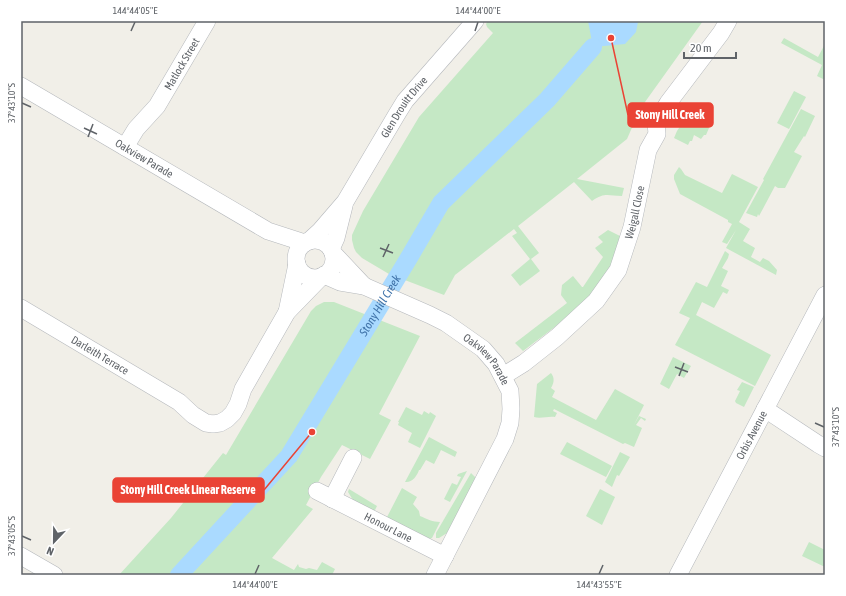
<svg xmlns="http://www.w3.org/2000/svg" width="846" height="596" font-family="'Asap Condensed',sans-serif">
	<style>
		.green { fill: #c5e8c5 }
		.water { fill: #aadaff }
		.lines { fill: none; stroke-linecap: round; stroke-linejoin: round }
		.canal { stroke: #aadaff; stroke-width: 18 }
		.street-casing { stroke: #b5b8bc; stroke-width: 18 }
		.street { stroke: #fff; stroke-width: 17 }
		.ticks { fill: none; stroke: #5f6368; stroke-width: 1.5 }
		.labels { text-anchor: middle; dominant-baseline: central; stroke-width: 4; stroke-linejoin: round; paint-order: stroke }
		.street-label { font-size: 11px; fill: #5f6368; stroke: #fff }
		.water-label { font-size: 12px; font-style: italic; fill: #4174aa; stroke: #fff }
		.leader { fill: none; stroke: #ea4335; stroke-width: 1.5 }
		.callout-dot { fill: #ea4335; stroke: #fff; stroke-width: 1.5 }
		.callout { fill: #ea4335; stroke: #ea4335; stroke-width: 1.5 }
		.callout-label { font-size: 12px; text-anchor: middle; font-weight: bold; fill: #fff }
		.neatline { fill: none; stroke: #5f6368; stroke-width: 1.5 }
		.ticks-label { font-size: 10px; text-anchor: middle; fill: #5f6368 }
	</style>
	<rect width="100%" height="100%" fill="#f1efe8"/>
	<g class="green">
		<path d="M488,21H703L645,102L634,123L627,139L577,179L624,188L622,196C608,196 605,192 592,201L574,182L518,226L539,253L531,259L540,271L520,286L511,275L530,259L512,236L517,233L514,229L455,275L444,295L389,274L362,258L356,252L354,248L352,240V235L363,211L419,117L493,33L487,27L486,24Z"/>
		<path d="M784,38L818,57L825,44V80L817,76L822,65L781,43Z"/>
		<path d="M794,91L806,97L789,129L777,123Z"/>
		<path d="M801,109L815,116L805,137L804,136L794,152L802,156L785,188H778L775,186L759,216L758,214L757,217L746,213L764,180L763,179Z"/>
		<path d="M687,116L709,128L706,135H704L701,139L694,135L692,141H690L688,145L674,138L677,131Z"/>
		<path d="M679,167L681,169L685,175L722,193L732,174L758,187L739,222L750,229L743,241L755,248L751,257L760,262L763,258L769,261L777,270L776,275L726,248L736,230L727,244L722,242L732,224L728,222V220L680,194L674,179V175Z"/>
		<path d="M608,230L620,236C617,248 614,260 608,271C589,304 553,328 523,351L515,343L567,303L561,295L562,285L573,276L582,287H583L603,257L595,248L603,242L598,237Z"/>
		<path d="M725,251L729,254L728,258L722,268L728,271L721,286L729,290L727,294L723,292L714,308L702,302L696,315L771,355L755,386L675,345L690,318L679,313L696,282L707,287Z"/>
		<path d="M324,302H334L420,336L379,414L391,420L370,459L342,445L321,477L306,505L313,509L272,558L294,570L298,564L299,567L306,569L309,568L317,570L322,562L335,569L332,575H119L171,518L223,453L226,455L311,311L316,306Z"/>
		<path d="M673,357L691,366L684,378L677,374L669,389L660,384Z"/>
		<path d="M551,373C555,378 554,383 551,388L555,391L552,397L596,420L615,389L644,405L634,425L639,416L646,419L645,421L641,418L636,425L642,428L634,447L625,443L623,444L554,409L553,411L557,413L555,417C548,416 541,419 534,417L537,384Z"/>
		<path d="M742,382L754,387L744,407L736,403L735,401L740,391L737,390Z"/>
		<path d="M406,407L422,415L424,411L429,414L430,412L436,416L420,448L408,442L412,433L398,425L399,422H398Z"/>
		<path d="M429,437L457,452L455,457L441,450L434,464L426,460L420,470H419C417,476 412,483 405,482Z"/>
		<path d="M567,442L612,466L606,477L560,454Z"/>
		<path d="M620,452L630,457L619,476L617,475L612,487L605,482Z"/>
		<path d="M467,471L450,502L444,499L452,483L457,485L461,477L457,476L458,474Z"/>
		<path d="M471,473L476,478L447,533L439,538H436V533Z"/>
		<path d="M402,488L417,497L413,504L419,511L420,516C427,519 433,522 440,522L432,538L429,539L386,519Z"/>
		<path d="M349,489L377,506L374,512L353,500L348,492Z"/>
		<path d="M600,489L615,497L602,525L586,516Z"/>
		<path d="M809,542L825,550V567L802,556Z"/>
	</g>
	<path class="water" d="M588,21H639L638,22L636,32L625,44L593,47Z"/>
	<g class="lines">
		<path class="canal" id="s1" d="M179,575L289,456L410,256L441,203L547,100L593,47"/>
		<defs>
			<g id="street">
				<path id="s2" d="M21,86L268,231L305,243"/>
				<path id="s3" d="M125,147L136,129L157,106L207,21"/>
				<circle cx="315" cy="259" r="19"/>
				<path id="s4" d="M309,241L320,231L345,202L397,114L405,101L475,21"/>
				<path d="M331,249L336,238L344,206"/>
				<path d="M333,253L364,286"/>
				<path id="s5" d="M324,275L340,282L364,286L430,315L446,323L483,349L496,364L510,391L511,409L510,423L505,439L435,575"/>
				<path id="s6" d="M21,308L179,402L193,415L206,423L213,424L220,423L227,419L233,413L238,404L243,389L287,312L321,277"/>
				<path d="M287,312L297,264"/>
				<path id="s7" d="M503,376L524,363L557,337L596,301L618,270L632,227L648,150L657,134L656,123L668,103L721,33L728,21"/>
				<path d="M765,409L818,444L825,448"/>
				<path id="s8" d="M317,491L445,556"/>
				<path d="M332,499L353,458"/>
				<path d="M21,556L54,575"/>
				<path id="s9" d="M678,575L825,295"/>
			</g>
		</defs>
		<use href="#street" class="street-casing"/>
		<use href="#street" class="street"/>
	</g>
	<path class="ticks" d="M131,31L135,22M475,31L478,22M22,103L31,107M84,128L97,134M88,137L93,124M380,248L393,253M383,257L389,244M675,367L688,372M679,376L684,363M815,423L824,427M22,536L31,540M255,574L259,565M599,574L603,565"/>
	<g class="labels">
		<g class="street-label">
			<text stroke="none"><textPath href="#s3" startOffset="101">Matlock Street</textPath></text>
			<text stroke="none"><textPath href="#s4" startOffset="165">Glen Drouitt Drive</textPath></text>
			<text stroke="none"><textPath href="#s2" startOffset="143">Oakview Parade</textPath></text>
			<text stroke="none"><textPath href="#s7" startOffset="218">Weigall Close</textPath></text>
			<text stroke="none"><textPath href="#s6" startOffset="92">Darleith Terrace</textPath></text>
			<text stroke="none"><textPath href="#s5" startOffset="187">Oakview Parade</textPath></text>
			<text stroke="none"><textPath href="#s9" startOffset="158">Orbis Avenue</textPath></text>
			<text stroke="none"><textPath href="#s8" startOffset="80">Honour Lane</textPath></text>
		</g>
		<g class="water-label">
			<text stroke="none"><textPath href="#s1" startOffset="338">Stony Hill Creek</textPath></text>
		</g>
	</g>
	<path class="leader" d="M611 38L628 115M312 432L264 490"/>
	<g class="callout-dot">
		<circle cx="611" cy="38" r="4"/>
		<circle cx="312" cy="432" r="4"/>
	</g>
	<g class="callout">
		<rect x="628" y="103" width="85" height="24" rx="4"/>
		<rect x="113" y="478" width="151" height="24" rx="4"/>
	</g>
	<g class="callout-label">
		<text x="670" y="119">Stony Hill Creek</text>
		<text x="188" y="494">Stony Hill Creek Linear Reserve</text>
	</g>
	<rect width="846" height="596" fill="none" stroke="#ffffff" stroke-width="44"/>
	<g transform="translate(54 542) rotate(202)" stroke="#ffffff" stroke-width="3" paint-order="stroke">
	<path d="M0-3L7 15L0 10L-7 15Z" fill="#5f6368"/>
	<text y="-6" font-size="11" font-weight="bold" text-anchor="middle" fill="#5f6368">N</text>
	</g>
	<path d="M684 52v6h52v-6" fill="none" stroke="#5f6368" stroke-width="2"/>
	<text x="690" y="52" font-size="12" fill="#5f6368" stroke="#ffffff" stroke-width="3" paint-order="stroke">20 m</text>
	<rect x="22" y="22" width="802" height="552" class="neatline"/>
	<g class="ticks-label">
		<text x="135" y="14">144°44'05"E</text>
		<text x="478" y="14">144°44'00"E</text>
		<text transform="translate(11 103) rotate(-90)" y="4">37°43'10"S</text>
		<text transform="translate(835 427) rotate(-90)" y="4">37°43'10"S</text>
		<text transform="translate(11 536) rotate(-90)" y="4">37°43'05"S</text>
		<text x="255" y="588">144°44'00"E</text>
		<text x="599" y="588">144°43'55"E</text>
	</g>
</svg>
